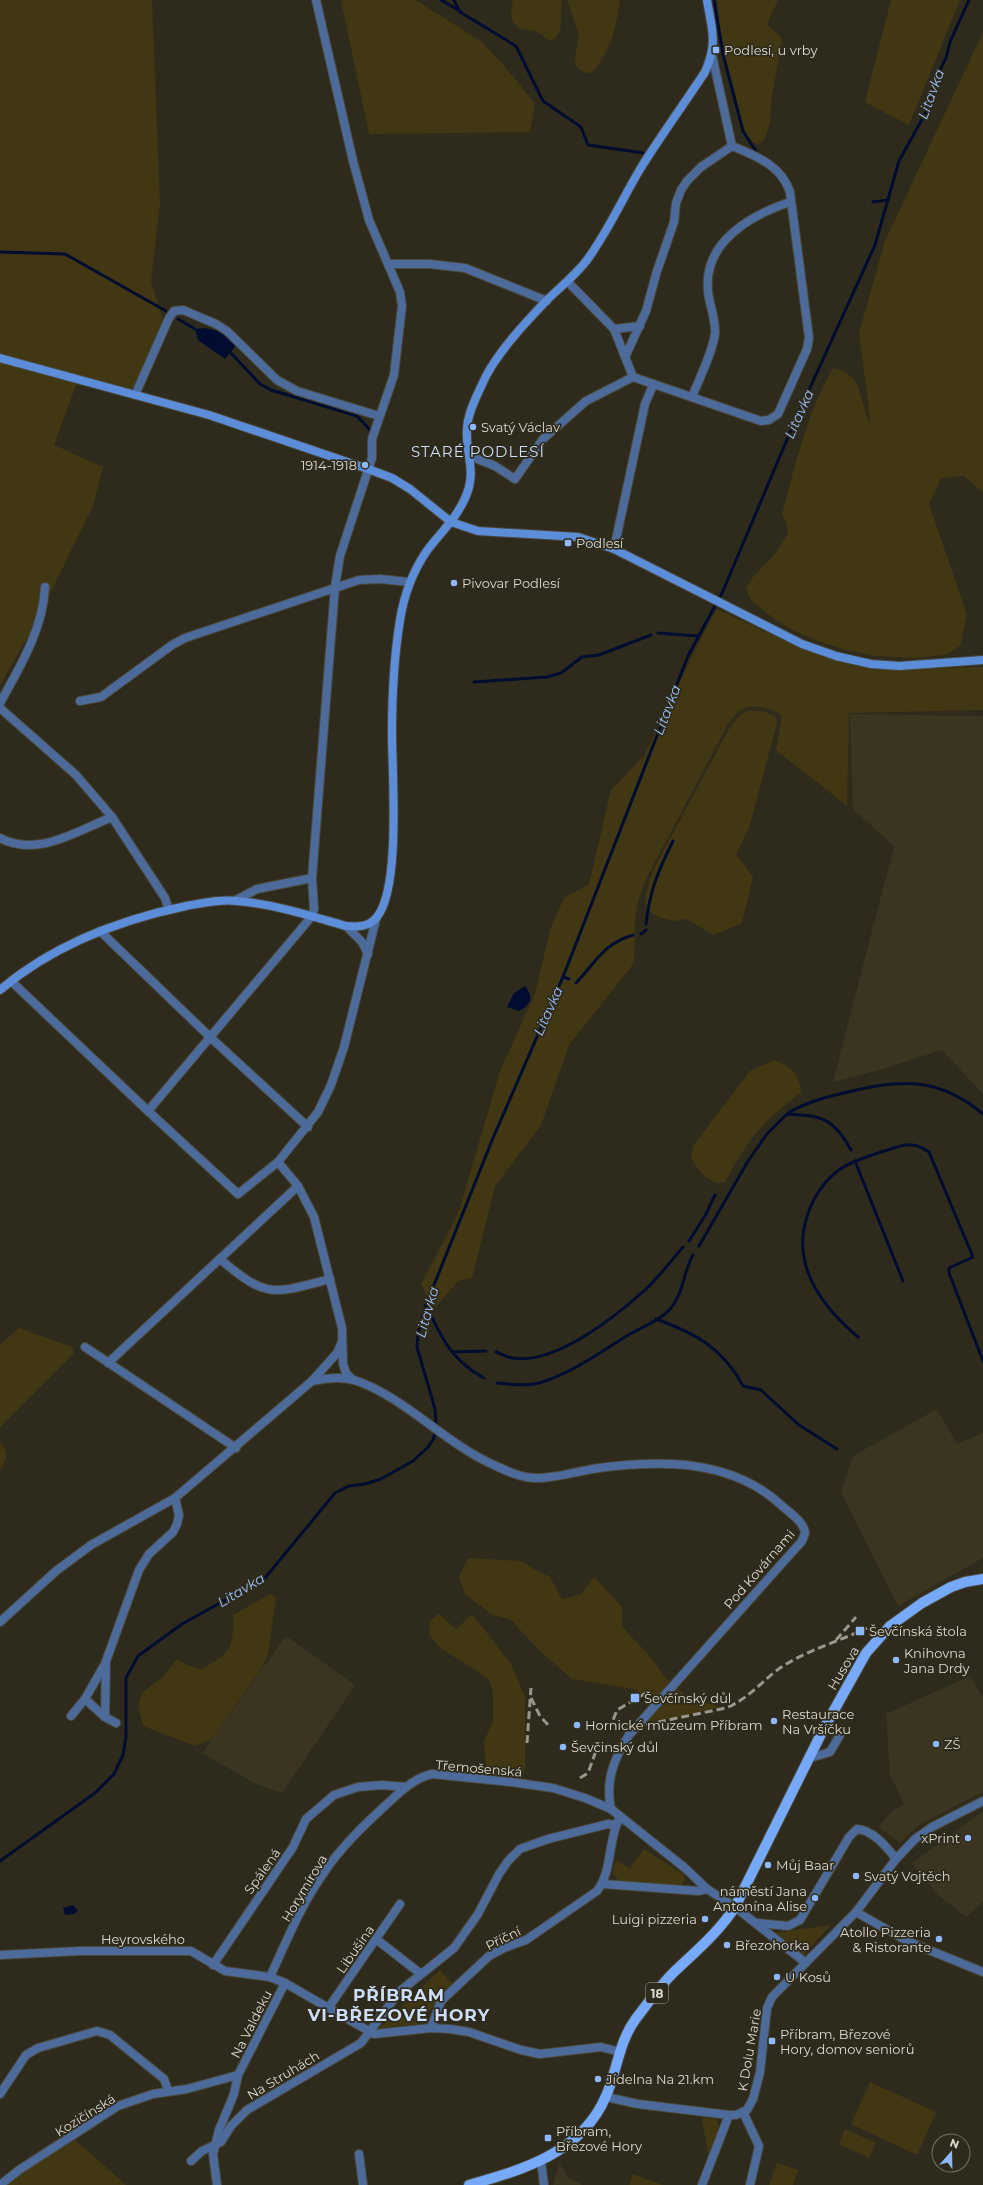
<svg xmlns="http://www.w3.org/2000/svg" width="983" height="2185" font-family="Montserrat,sans-serif">
	<style>
		.built { fill: #3a3420 }
		.green { fill: #413713 }
		.water { fill: #000c30 }
		.lines { fill: none; stroke-linecap: round; stroke-linejoin: round }
		.stream { stroke: #000c30; stroke-width: 3 }
		.street-casing { stroke: #4b4739; stroke-width: 10 }
		.secondary-casing { stroke: #4b4739; stroke-width: 10 }
		.primary-casing { stroke: #4b4739; stroke-width: 12 }
		.street { stroke: #4c6b9a; stroke-width: 8 }
		.secondary { stroke: #5c8dd9; stroke-width: 8 }
		.primary { stroke: #76a9f7; stroke-width: 10 }
		.rail { stroke: #99968b; stroke-width: 3; stroke-dasharray: 8 4; stroke-linecap: butt }
		.poi-dot { fill: #8db9fc; stroke: #2f2b1c; stroke-width: 1.5 }
		.labels { text-anchor: middle; dominant-baseline: central; stroke-width: 3.5; stroke-linejoin: round; paint-order: stroke }
		.shield { fill: #2f2b1c; stroke: #a8a59a; stroke-width: 1 }
		.shield-label { font-size: 12px; font-weight: bold; fill: #dcd9d0 }
		.poi-label { font-size: 13px; fill: #dcd9d0; stroke: #2f2b1c; text-anchor: start }
		.street-label { font-size: 13px; fill: #dcd9d0; stroke: #2f2b1c }
		.water-label { font-size: 14px; font-style: italic; fill: #9ac0fb; stroke: #2f2b1c }
		.quarter-label { font-size: 15px; letter-spacing: 1px; fill: #cddef8; stroke: #2f2b1c }
		.district-label { font-size: 17px; font-weight: bold; letter-spacing: 1px; fill: #cddef8; stroke: #2f2b1c }
	</style>
	<rect width="100%" height="100%" fill="#2f2b1c"/>
	<g class="built">
		<path d="M850,714L983,716V1094L942,1050L883,1069L833,1082L894,846L853,809Z"/>
		<path d="M937,1409L957,1444L983,1433V1558L898,1606L841,1492L853,1456Z"/>
		<path d="M286,1636L355,1685L282,1793L256,1784L202,1753Z"/>
		<path d="M970,1676L983,1698V1792L919,1825L900,1843L879,1827L891,1812L904,1804L890,1775L886,1714Z"/>
		<path d="M983,1811V1902L966,1917L937,1894L912,1863Z"/>
		<path d="M559,2163L569,2178L583,2185H553Z"/>
	</g>
	<g class="green">
		<path d="M0,0H152L160,204L151,281L163,320L133,390L79,377L54,445L103,467L93,506L34,626L0,685Z"/>
		<path d="M341,0H416L483,43L513,76L535,104L530,132L369,134Z"/>
		<path d="M513,0H562C559,15 566,33 551,41L536,31L520,29L513,22L511,12Z"/>
		<path d="M567,0H620C616,26 611,54 591,73C563,71 581,48 578,33C575,22 571,11 567,0Z"/>
		<path d="M717,0H778C775,9 768,17 768,26L781,37L782,42L772,95L770,123L764,140L759,144L749,141C743,133 743,127 741,118C727,77 721,43 717,0Z"/>
		<path d="M891,0H960L909,125L865,102Z"/>
		<path d="M983,32V492L964,476L941,478L929,504L967,615L960,646L946,655L913,658L876,656L846,650L821,642L792,630L773,618L750,599L746,588L753,577L775,554L788,534L786,522L782,515C795,465 807,413 833,368C866,375 858,402 871,425L859,333L885,241Z"/>
		<path d="M717,609L795,646L875,670L983,667V710L849,713L847,806L776,750L782,716C774,709 756,704 745,708C737,711 732,719 727,726L647,877L639,898L635,918L634,963L569,1045L541,1125L495,1186L472,1278L458,1281L435,1308L421,1285L459,1211L500,1071L535,994L550,930L564,898L589,884L611,790L644,756L697,646Z"/>
		<path d="M746,711C757,711 768,710 776,718L777,723L749,828L736,854L753,877L742,923L714,935L686,919L673,921L658,917L648,910L645,901L650,878L661,855L729,729L738,717Z"/>
		<path d="M774,1060C791,1066 800,1075 801,1093C763,1120 747,1141 725,1182C709,1186 698,1170 691,1158L693,1146L750,1071Z"/>
		<path d="M19,1328L72,1347L74,1353L0,1427V1345Z"/>
		<path d="M0,1442C9,1453 8,1459 0,1470Z"/>
		<path d="M468,1558L521,1561L535,1570L550,1577L562,1599L580,1595L594,1577L622,1607V1627L647,1653L666,1678L687,1697L720,1707L675,1718L642,1722L650,1699L634,1689L572,1679L541,1652L510,1619L492,1615L465,1594L459,1577Z"/>
		<path d="M270,1594L276,1596L268,1654L262,1668L212,1739L195,1746L143,1726L138,1705L142,1693L163,1677L177,1659L187,1665L201,1669C231,1653 234,1648 233,1615Z"/>
		<path d="M439,1614L456,1629L472,1614L511,1664L525,1697V1768L521,1778L497,1776L486,1769L484,1741L493,1722V1692L489,1679L442,1649L429,1635L430,1621Z"/>
		<path d="M644,1849L684,1875L685,1880L681,1885L625,1883L617,1879L612,1873L616,1860L630,1869Z"/>
		<path d="M831,1925L803,1955L774,1933Z"/>
		<path d="M440,1970L454,1985L417,2024L379,2028Z"/>
		<path d="M870,2082L936,2112L917,2155L851,2124Z"/>
		<path d="M703,2117L716,2119C723,2129 714,2142 710,2152H708L702,2121Z"/>
		<path d="M845,2129L876,2143L869,2158L839,2144Z"/>
		<path d="M75,2140L126,2185H1L8,2178Z"/>
		<path d="M777,2163L798,2170L793,2185H769Z"/>
		<path d="M633,2174L663,2185H629Z"/>
	</g>
	<g class="water">
		<path d="M205,328L219,331L237,344L225,359L198,340L195,329Z"/>
		<path d="M525,986C534,997 531,1005 519,1011L507,1007L514,993Z"/>
		<path d="M73,1905L78,1911L74,1914L65,1915L63,1908Z"/>
	</g>
	<g class="lines">
		<g class="stream">
			<path d="M441,0L460,11"/>
			<path d="M454,0L460,12L516,46L543,101L581,127L588,145L644,153"/>
			<path d="M714,0L723,54L743,131L756,151"/>
			<path d="M873,202L888,200"/>
			<path d="M0,252L65,254L166,311"/>
			<path d="M178,319L195,329"/>
			<path d="M230,352L260,384L271,390L357,416L371,431"/>
			<path d="M658,633L698,636"/>
			<path d="M474,682L547,677L561,673L582,657L599,655L651,635"/>
			<path d="M646,924C650,890 658,871 673,841"/>
			<path d="M641,934L646,930"/>
			<path d="M563,977L569,979"/>
			<path d="M576,983C596,962 603,944 633,935"/>
			<path d="M788,1113C807,1102 826,1097 848,1092C901,1079 939,1077 983,1114"/>
			<path d="M855,1161L903,1281"/>
			<path d="M689,1241L706,1214L715,1195"/>
			<path d="M699,1246L748,1161L767,1134L787,1114C821,1116 833,1117 851,1150"/>
			<path d="M426,1305C441,1337 451,1360 484,1378"/>
			<path d="M656,1319C695,1333 723,1348 743,1386L761,1390L799,1425L837,1449"/>
			<path d="M858,1337C820,1305 789,1262 809,1211C814,1196 826,1179 839,1170C851,1161 867,1157 881,1152C901,1146 911,1139 929,1152L973,1257L949,1268V1273L983,1361"/>
			<path d="M452,1352L486,1351"/>
			<path d="M496,1352C502,1354 508,1358 513,1358C555,1365 615,1317 645,1290C659,1277 671,1261 683,1247"/>
			<path d="M497,1383C512,1384 528,1387 542,1382C574,1372 602,1351 630,1334C644,1326 661,1320 671,1308C684,1292 683,1272 693,1255"/>
			<path d="M0,1861L95,1793L114,1774L123,1755L126,1737V1678L138,1656L182,1624L265,1578L335,1493L349,1486L365,1484L381,1479L413,1461L428,1447L434,1438L436,1425L435,1409L417,1347L418,1334L426,1305L493,1138L563,977L688,656L723,591L794,423L875,245L899,161L926,112L934,82L946,58L950,42L969,0"/>
		</g>
		<defs>
			<g id="street">
				<path d="M388,264H429L465,268L547,301"/>
				<path d="M568,282L614,329L633,377"/>
				<path d="M614,329L640,326"/>
				<path d="M626,355L646,311L657,271L674,222L676,203L681,190L687,181L701,167L732,146L712,55"/>
				<path d="M135,395L169,318L174,311L183,310L216,324L227,331L277,380L297,391L379,416"/>
				<path d="M692,397C699,379 713,352 715,333C716,320 709,304 708,291C703,242 751,215 790,202"/>
				<path d="M470,456L495,466L515,479L543,439L586,401L633,377L761,421L769,420L778,414L807,349L809,338L790,192C781,165 756,156 732,146"/>
				<path d="M614,549L645,404L653,385"/>
				<path d="M80,701L101,697L172,645L185,638L359,580L380,579L409,582"/>
				<path d="M0,703C20,667 43,629 45,587"/>
				<path d="M0,708L76,775L112,817L165,898L169,910"/>
				<path d="M0,838C37,858 77,831 112,817"/>
				<path d="M236,900L257,889L312,878"/>
				<path d="M346,926L362,942L368,954"/>
				<path d="M100,931L210,1037L308,1127"/>
				<path d="M11,981L148,1111"/>
				<path d="M278,1162L238,1194L148,1111L312,916L314,909L312,878L335,587L340,556L372,458V439L394,375L402,306L400,292L369,220L353,161L316,0"/>
				<path d="M220,1259C267,1299 272,1294 330,1279"/>
				<path d="M85,1347L236,1448"/>
				<path d="M108,1363L298,1186"/>
				<path d="M353,1380L346,1373L343,1364L342,1328L314,1217L298,1186L278,1162L318,1112L331,1085L344,1047L376,919"/>
				<path d="M312,1381C326,1378 340,1376 354,1380C404,1396 445,1444 496,1466C509,1472 522,1478 536,1478C557,1478 578,1471 599,1468C661,1460 730,1459 780,1504C788,1512 804,1521 805,1533L802,1541L629,1735C614,1758 605,1781 611,1809"/>
				<path d="M0,1622L56,1571L91,1545L175,1498L312,1381L337,1353L342,1342"/>
				<path d="M85,1699L105,1717L116,1723"/>
				<path d="M71,1716L85,1699L106,1662"/>
				<path d="M105,1717L106,1661L139,1570L149,1554L173,1532L177,1524L179,1515L175,1498"/>
				<path d="M810,1758L830,1752L840,1735"/>
				<path d="M603,1884L698,1891L707,1889"/>
				<path d="M856,1912L907,1941L983,1972"/>
				<path d="M758,1923L788,1926L800,1920L849,1837L857,1829C873,1830 887,1847 896,1859"/>
				<path d="M376,1939L421,1974"/>
				<path d="M0,1955L80,1951H191L225,1971L270,1977L285,1983L374,2034L431,2028L450,2029L469,2032L521,2050L540,2054L601,2047L620,2052"/>
				<path d="M213,1965L293,1847L306,1819L334,1795L358,1787L382,1785L406,1787"/>
				<path d="M270,1977C286,1942 301,1905 323,1874C340,1848 364,1825 387,1804C400,1792 414,1778 432,1774L511,1782L553,1788L585,1798L611,1809L685,1868L707,1889L735,1907L806,1963"/>
				<path d="M329,2007L400,1904"/>
				<path d="M431,2028L441,2001L489,1956L504,1948L526,1940L597,1891C612,1872 608,1843 618,1821"/>
				<path d="M0,2094L26,2055L38,2048L97,2031L110,2035L164,2079L168,2090"/>
				<path d="M606,2097L638,2104L729,2115H736L747,2110L753,2099L760,2072L767,2008L772,1997L856,1912L896,1859L915,1839L932,1827L983,1801"/>
				<path d="M743,2112L759,2146L750,2185"/>
				<path d="M359,2154L363,2185"/>
				<path d="M191,2161L202,2151L221,2142L231,2126L247,2110L361,2043L400,1991L454,1948L478,1914L499,1874L508,1861L520,1849L548,1839L608,1824L616,1825"/>
				<path d="M541,2161L544,2185"/>
				<path d="M0,2185L19,2170L118,2106L153,2094L187,2089L238,2075"/>
				<path d="M217,2185L213,2154L219,2130L234,2094L238,2075L285,1983"/>
				<path d="M702,2185L729,2115"/>
			</g>
			<g id="secondary">
				<path d="M0,358L209,415L368,469L392,478L410,489L451,522L478,531L578,537L614,549L802,644L836,656L871,664L899,666L983,660"/>
				<path d="M0,990C53,945 119,920 186,906C203,903 220,899 237,901C274,904 311,916 346,926C358,927 369,927 377,917C401,887 392,773 392,733C392,696 394,657 400,620C404,595 412,573 426,552C440,533 457,518 466,496C477,470 465,454 467,429C468,411 478,394 485,378C498,352 525,323 546,301C560,287 575,276 587,260C609,230 623,197 642,166C662,134 684,104 705,72C718,42 712,31 707,0"/>
			</g>
			<path id="primary" d="M469,2185C522,2170 582,2153 606,2096C617,2071 619,2042 635,2020C647,2004 660,1986 673,1973C696,1951 718,1933 735,1907L823,1730L866,1653L890,1626L922,1603L951,1587L965,1582L983,1579"/>
		</defs>
		<use href="#street" class="street-casing"/>
		<use href="#secondary" class="secondary-casing"/>
		<use href="#primary" class="primary-casing"/>
		<use href="#street" class="street"/>
		<use href="#secondary" class="secondary"/>
		<use href="#primary" class="primary"/>
		<g class="rail">
			<path d="M836,1640L856,1617"/>
			<path d="M646,1693L617,1710L613,1720L616,1728L620,1730L726,1708C748,1699 761,1682 780,1668C807,1650 838,1642 867,1628"/>
			<path d="M531,1698L540,1716L549,1726"/>
			<path d="M527,1743L531,1688"/>
			<path d="M580,1778L588,1773L596,1751"/>
		</g>
	</g>
	<g class="poi-dot">
		<rect x="712" y="46" width="8" height="8" rx="2"/>
		<circle cx="473" cy="427" r="4"/>
		<circle cx="365" cy="465" r="4"/>
		<rect x="564" y="539" width="8" height="8" rx="2"/>
		<circle cx="454" cy="583" r="4"/>
		<rect x="855" y="1626" width="10" height="10" rx="2"/>
		<circle cx="896" cy="1660" r="4"/>
		<rect x="630" y="1693" width="10" height="10" rx="2"/>
		<circle cx="774" cy="1721" r="4"/>
		<circle cx="577" cy="1725" r="4"/>
		<circle cx="936" cy="1744" r="4"/>
		<circle cx="563" cy="1747" r="4"/>
		<circle cx="968" cy="1838" r="4"/>
		<circle cx="768" cy="1865" r="4"/>
		<circle cx="856" cy="1876" r="4"/>
		<circle cx="815" cy="1898" r="4"/>
		<circle cx="705" cy="1919" r="4"/>
		<circle cx="939" cy="1939" r="4"/>
		<circle cx="727" cy="1945" r="4"/>
		<circle cx="777" cy="1977" r="4"/>
		<rect x="768" y="2037" width="8" height="8" rx="2"/>
		<circle cx="598" cy="2079" r="4"/>
		<rect x="544" y="2134" width="8" height="8" rx="2"/>
	</g>
	<g class="labels">
		<rect class="shield" x="646" y="1983" width="22" height="20" rx="3"/>
		<g class="shield-label">
			<text x="657" y="1993">18</text>
		</g>
		<g class="poi-label">
			<text x="724" y="50">Podlesí, u vrby</text>
			<text x="481" y="427">Svatý Václav</text>
			<text x="357" y="465" text-anchor="end">1914-1918</text>
			<text x="576" y="543">Podlesí</text>
			<text x="462" y="583">Pivovar Podlesí</text>
			<text x="869" y="1631">Ševčínská štola</text>
			<text x="904" y="1653">Knihovna<tspan x="904" dy="15">Jana Drdy</tspan></text>
			<text x="644" y="1698">Ševčínský důl</text>
			<text x="782" y="1714">Restaurace<tspan x="782" dy="15">Na Vršíčku</tspan></text>
			<text x="585" y="1725">Hornické muzeum Příbram</text>
			<text x="944" y="1744">ZŠ</text>
			<text x="571" y="1747">Ševčinský důl</text>
			<text x="960" y="1838" text-anchor="end">xPrint</text>
			<text x="776" y="1865">Můj Baar</text>
			<text x="864" y="1876">Svatý Vojtěch</text>
			<text x="807" y="1891" text-anchor="end">náměstí Jana<tspan x="807" dy="15">Antonína Alise</tspan></text>
			<text x="697" y="1919" text-anchor="end">Luigi pizzeria</text>
			<text x="931" y="1932" text-anchor="end">Atollo Pizzeria<tspan x="931" dy="15">&amp; Ristorante</tspan></text>
			<text x="735" y="1945">Březohorka</text>
			<text x="785" y="1977">U Kosů</text>
			<text x="780" y="2034">Příbram, Březové<tspan x="780" dy="15">Hory, domov seniorů</tspan></text>
			<text x="606" y="2079">Jídelna Na 21.km</text>
			<text x="556" y="2131">Příbram,<tspan x="556" dy="15">Březové Hory</tspan></text>
		</g>
		<g class="street-label">
			<text transform="translate(759 1569) rotate(-49)">Pod Kovárnami</text>
			<text transform="translate(843 1668) rotate(-59)">Husova</text>
			<text transform="translate(479 1768) rotate(5)">Třemošenská</text>
			<text transform="translate(262 1871) rotate(-55)">Spálená</text>
			<text transform="translate(304 1888) rotate(-59)">Horymírova</text>
			<text transform="translate(503 1938) rotate(-26)">Příční</text>
			<text x="143" y="1939">Heyrovského</text>
			<text transform="translate(355 1949) rotate(-55)">Libušina</text>
			<text transform="translate(251 2024) rotate(-63)">Na Valdeku</text>
			<text transform="translate(749 2050) rotate(-80)">K Dolu Marie</text>
			<text transform="translate(283 2075) rotate(-31)">Na Struhách</text>
			<text transform="translate(85 2115) rotate(-32)">Kozičínská</text>
		</g>
		<g class="water-label">
			<text transform="translate(931 94) rotate(-70)">Litavka</text>
			<text transform="translate(799 414) rotate(-66)">Litavka</text>
			<text transform="translate(667 710) rotate(-69)">Litavka</text>
			<text transform="translate(548 1011) rotate(-66)">Litavka</text>
			<text transform="translate(427 1312) rotate(-74)">Litavka</text>
			<text transform="translate(241 1590) rotate(-31)">Litavka</text>
		</g>
		<g class="quarter-label">
			<text x="478" y="451">STARÉ PODLESÍ</text>
		</g>
		<g class="district-label">
			<text x="399" y="1995">PŘÍBRAM<tspan x="399" dy="20">VI-BŘEZOVÉ HORY</tspan></text>
		</g>
	</g>
	<g transform="translate(951 2153) rotate(20)"><circle r="19" fill="#2f2b1c" stroke="#747164"/>
	<path d="M0-3L7 15L0 10L-7 15Z" fill="#8db9fc"/>
	<text y="-6" font-size="11" font-weight="bold" text-anchor="middle" fill="#dcd9d0">N</text>
	</g>
</svg>
